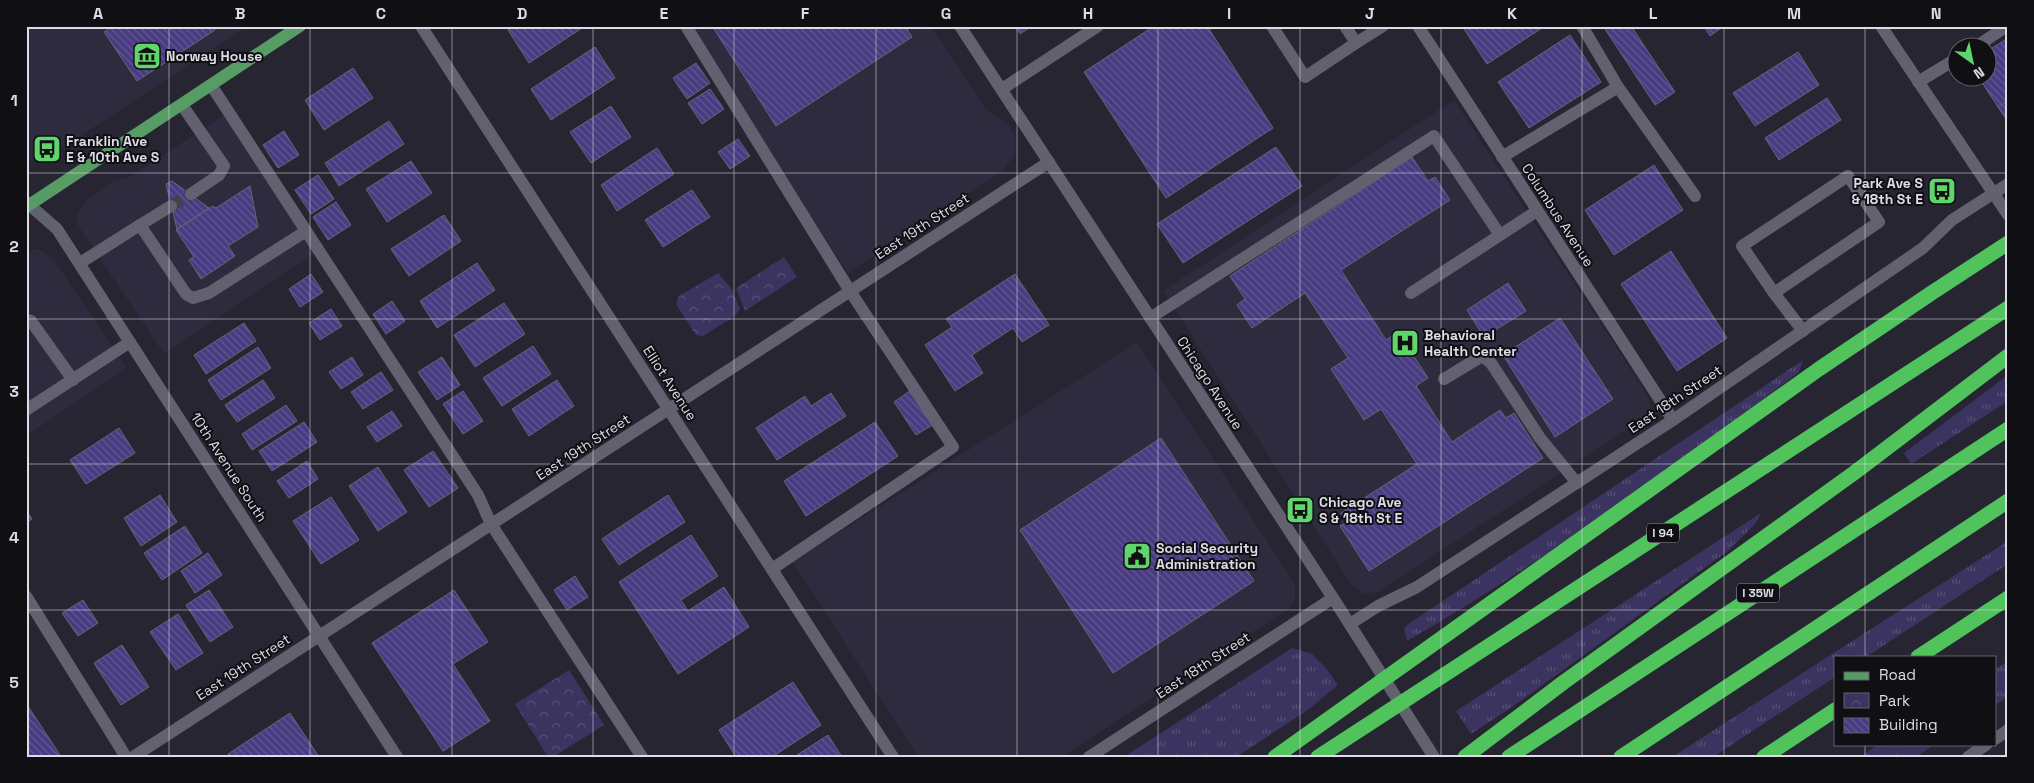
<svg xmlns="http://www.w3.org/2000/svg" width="2034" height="783" font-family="'Space Grotesk',sans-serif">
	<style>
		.built { fill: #2d2b3d }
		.grass { fill: url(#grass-tufts) }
		.park { fill: url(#park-crowns) }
		.building { fill: url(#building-back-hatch); stroke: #666472 }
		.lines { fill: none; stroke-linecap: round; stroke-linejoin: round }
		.minor-tunnel { stroke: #42414c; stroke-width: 12; stroke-dasharray: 12 6; stroke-linecap: butt }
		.minor { stroke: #62616f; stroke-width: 12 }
		.major { stroke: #579c64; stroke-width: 12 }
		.highway { stroke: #50c35d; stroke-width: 15 }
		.grid { fill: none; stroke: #dedde6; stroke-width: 1; stroke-opacity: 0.55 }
		.labels { text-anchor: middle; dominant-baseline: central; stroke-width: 4; stroke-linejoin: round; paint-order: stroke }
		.shield { fill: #0f0f14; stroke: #a09fa7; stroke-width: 1 }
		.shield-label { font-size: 12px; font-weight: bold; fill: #dedde6 }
		.poi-label { font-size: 14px; font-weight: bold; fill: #dedde6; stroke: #0f0f14; text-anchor: start }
		.street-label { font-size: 14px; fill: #dedde6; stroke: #0f0f14 }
		.neatline { fill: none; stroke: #dedde6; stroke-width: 2 }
		.grid-label { font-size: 16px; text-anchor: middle; font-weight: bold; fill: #dedde6 }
	</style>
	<defs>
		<pattern id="grass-tufts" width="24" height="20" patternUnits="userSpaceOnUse" patternTransform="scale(1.25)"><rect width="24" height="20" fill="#3b3460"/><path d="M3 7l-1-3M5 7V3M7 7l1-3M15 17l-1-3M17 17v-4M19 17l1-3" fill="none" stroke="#575177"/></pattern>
		<pattern id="park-crowns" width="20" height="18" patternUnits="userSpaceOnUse" patternTransform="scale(1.25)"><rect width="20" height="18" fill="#3b3460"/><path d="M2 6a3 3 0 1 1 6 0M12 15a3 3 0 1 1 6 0" fill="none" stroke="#575177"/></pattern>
		<pattern id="building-back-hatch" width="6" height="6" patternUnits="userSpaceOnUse" patternTransform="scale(1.25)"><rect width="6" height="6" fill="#483b81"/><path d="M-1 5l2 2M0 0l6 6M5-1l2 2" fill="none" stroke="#625793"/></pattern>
	</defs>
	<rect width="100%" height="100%" fill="#262531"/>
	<g class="built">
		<path d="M26,26H248L50,156L29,162L26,160Z"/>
		<path d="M685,26H931L986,109L1010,126L1016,141L1015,154L1004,170L848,273Z"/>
		<path d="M1454,100L1648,396L1651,407L1645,418L1378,592L1364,594L1351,584L1163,291Z"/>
		<path d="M230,111L322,248L164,354L79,227L76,218L86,200L114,180L130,177Z"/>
		<path d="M38,249L53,259L127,368L26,436V251Z"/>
		<path d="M1137,342L1295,584V597L1291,607L1062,757H918L793,562Z"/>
	</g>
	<g class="grass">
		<path d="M1803,360L1799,372C1673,468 1545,561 1407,641L1404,629L1407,625Z"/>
		<path d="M2008,375V401L1911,464L1904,453Z"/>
		<path d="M1761,513L1755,524L1729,550L1515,705L1471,734L1456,711Z"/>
		<path d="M2008,541V564L1866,657H1835V677L1713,757H1672Z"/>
		<path d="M1292,648L1312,654L1326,668L1338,685L1308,710L1236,757H1124Z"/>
		<path d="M2008,661V697L1995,705V669Z"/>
		<path d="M1879,744H1935L1916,757H1860Z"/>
	</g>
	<g class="park">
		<path d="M784,257L797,277L745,311L736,288Z"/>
		<path d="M718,273L731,288L740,309L735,316L703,336L696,335L676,304L679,296Z"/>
		<path d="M569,670L604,725L553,757H548L515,704Z"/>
	</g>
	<g class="building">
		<path d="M113,26H213L215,30L137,81L104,32Z"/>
		<path d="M514,26H585L529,63L508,30Z"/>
		<path d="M712,26H905L912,37L776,126Z"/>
		<path d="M1015,26H1032L1020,34Z"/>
		<path d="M1154,26H1207L1273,128L1166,198L1084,72Z"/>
		<path d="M1462,26H1545L1487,64Z"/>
		<path d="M1603,26H1631L1675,92L1655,105Z"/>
		<path d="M1704,26H1724L1710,36Z"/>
		<path d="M1570,35L1601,82L1529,128L1498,82Z"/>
		<path d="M2008,38V101L1998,107L1979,78H1986V52Z"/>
		<path d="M595,47L615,78L551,120L531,89Z"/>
		<path d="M1798,52L1819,85L1755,126L1733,93Z"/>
		<path d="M696,63L710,83L687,99L673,78Z"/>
		<path d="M353,68L373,98L324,130L305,100Z"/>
		<path d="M710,89L724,109L702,124L688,103Z"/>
		<path d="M1827,98L1841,120L1779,160L1765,138Z"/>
		<path d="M2008,101V122L1998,107Z"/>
		<path d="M611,106L631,137L591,163L570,132Z"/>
		<path d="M389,121L404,144L339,186L325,163Z"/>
		<path d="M284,131L299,155L278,168L263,145Z"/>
		<path d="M738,139L750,156L730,169L718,152Z"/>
		<path d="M1276,147L1302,186L1183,263L1157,224Z"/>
		<path d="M657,148L674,174L617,211L601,185Z"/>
		<path d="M1412,157L1428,181L1435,177L1450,200L1341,270L1386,340L1398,332L1428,378L1416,386L1452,442L1500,410L1506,418L1514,413L1543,458L1369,571L1340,526L1347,522L1341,513L1417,464L1381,409L1364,420L1331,369L1348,358L1305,293L1252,328L1237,305L1245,299L1230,276Z"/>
		<path d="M411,161L432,193L387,222L366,189Z"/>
		<path d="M1654,165L1683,210L1614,255L1585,210Z"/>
		<path d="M318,175L334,199L311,214L295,190Z"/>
		<path d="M172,181L209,208L177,229L166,184Z"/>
		<path d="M250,186L258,227L228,246L235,256L201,279L189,260L194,257L176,230L213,206L216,208Z"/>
		<path d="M692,190L710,217L663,247L645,220Z"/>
		<path d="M336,202L351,225L328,240L313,217Z"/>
		<path d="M444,215L461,241L409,276L391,249Z"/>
		<path d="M1671,251L1727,338L1677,371L1621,284Z"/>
		<path d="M477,263L495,290L437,328L420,301Z"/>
		<path d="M311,274L323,292L300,307L289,289Z"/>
		<path d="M1015,274L1049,325L1022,342L1013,328L972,355L983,373L955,391L925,345L952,327L946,319Z"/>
		<path d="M1508,283L1526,311L1484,337L1467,310Z"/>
		<path d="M392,301L405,321L386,334L373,314Z"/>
		<path d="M504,303L525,334L475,367L454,335Z"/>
		<path d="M331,309L342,326L320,340L309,323Z"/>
		<path d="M1560,318L1613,399L1555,437L1503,355Z"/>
		<path d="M244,323L256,341L206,374L194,355Z"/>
		<path d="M533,346L551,374L502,406L483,378Z"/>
		<path d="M258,347L271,368L221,400L208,380Z"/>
		<path d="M352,357L363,375L341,389L329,372Z"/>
		<path d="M442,357L460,385L437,400L418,372Z"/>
		<path d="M381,372L393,390L363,409L351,392Z"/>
		<path d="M263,380L275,398L237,422L225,405Z"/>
		<path d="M557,380L574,406L529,436L512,409Z"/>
		<path d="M911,390L934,424L916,435L894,402Z"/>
		<path d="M463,391L483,421L463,434L443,404Z"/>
		<path d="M831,393L846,416L777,460L756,428L805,396L811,406Z"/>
		<path d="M286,405L297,421L252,450L242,434Z"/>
		<path d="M392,411L402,426L377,442L367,427Z"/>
		<path d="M304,422L317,442L272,471L259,451Z"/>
		<path d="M875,422L898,456L806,516L784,481Z"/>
		<path d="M119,428L135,453L86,484L70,460Z"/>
		<path d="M1161,438L1254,581L1113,673L1020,530Z"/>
		<path d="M433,451L458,488L429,507L404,470Z"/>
		<path d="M307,461L318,479L289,498L277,481Z"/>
		<path d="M378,467L407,512L378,531L349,486Z"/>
		<path d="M160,495L177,522L141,546L124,518Z"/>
		<path d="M668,495L685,522L619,565L602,539Z"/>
		<path d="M331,497L359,540L321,564L293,521Z"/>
		<path d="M26,510L32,519L26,523Z"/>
		<path d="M185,526L202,553L162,580L144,553Z"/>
		<path d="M691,535L718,576L681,600L688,611L724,587L749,627L678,674L619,582Z"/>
		<path d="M208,553L222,575L195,593L181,571Z"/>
		<path d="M575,576L588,597L567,610L554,590Z"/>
		<path d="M209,590L233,627L210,642L186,605Z"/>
		<path d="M454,590L488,642L453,664L490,721L443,751L372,643Z"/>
		<path d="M83,600L98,623L78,636L62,613Z"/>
		<path d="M178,614L203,653L176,670L150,632Z"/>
		<path d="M122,645L149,687L121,705L94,663Z"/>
		<path d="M793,682L821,725L772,757H736L719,730Z"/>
		<path d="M26,703L60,755L58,757H26Z"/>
		<path d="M290,713L319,757H230L228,754Z"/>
		<path d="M828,735L842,757H794Z"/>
	</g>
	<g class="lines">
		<path class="minor-tunnel" d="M171,206L191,194"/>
		<g class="minor">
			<path d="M421,26L893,757"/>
			<path d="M686,26L850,291L953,447L772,569"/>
			<path d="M960,26L1333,598L1434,757"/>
			<path d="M1272,26L1305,77L1356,43"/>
			<path d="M1345,26L1356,43L1383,26"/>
			<path d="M1418,26L1673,420"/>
			<path d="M1582,26L1618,87L1695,196"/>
			<path d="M1881,26L2008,215"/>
			<path d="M1974,48L2007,26"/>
			<path d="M1918,82L1956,59"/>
			<path d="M211,85L478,495L491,524L642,757"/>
			<path d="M1002,89L1098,26"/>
			<path d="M182,105L224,166L219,175L191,194"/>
			<path d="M1502,157L1618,87"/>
			<path d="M26,202L57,229L397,757"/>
			<path d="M140,225L171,206"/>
			<path d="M80,263L140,225L186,294L193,298L209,293L306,231"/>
			<path d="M1411,293L1537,211"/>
			<path d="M1774,293L1879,222L1848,176L1742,246L1774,293L1803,331"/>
			<path d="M1150,318L1434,136L1500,235"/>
			<path d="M26,320L31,321L73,380"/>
			<path d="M1444,379L1482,356L1491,363L1540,438L1577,483"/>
			<path d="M26,410L130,342"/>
			<path d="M26,596L126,757"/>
			<path d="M1350,624L1378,606L1417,587L1673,420L1923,248L1952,220L2008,184"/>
			<path d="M1995,739L2008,730"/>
			<path d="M133,757L1049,162"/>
			<path d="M1089,757L1333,598"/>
			<path d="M1968,757L1987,744"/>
		</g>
		<path class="major" d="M26,207L300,26"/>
		<g class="highway">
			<path d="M1918,657L2008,598"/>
			<path d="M1275,757L1819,369L1933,292L2008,243"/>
			<path d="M1318,757L2008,308"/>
			<path d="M1465,757L1564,682L1854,473L2008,356"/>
			<path d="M1509,757L2008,429"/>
			<path d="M1621,757L2008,501"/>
			<path d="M1764,757L1835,710"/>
		</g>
	</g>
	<path class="grid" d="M169,26V757M310,26V757M452,26V757M593,26V757M734,26V757M876,26V757M1017,26V757M1158,26V757M1300,26V757M1441,26V757M1582,26V757M1724,26V757M1865,26V657M26,173H2008M26,319H2008M26,464H2008M26,610H2008M1865,744V757"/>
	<defs>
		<symbol id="museum-square" viewBox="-11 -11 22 22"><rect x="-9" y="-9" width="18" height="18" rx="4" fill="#5fd56b" stroke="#0f0f14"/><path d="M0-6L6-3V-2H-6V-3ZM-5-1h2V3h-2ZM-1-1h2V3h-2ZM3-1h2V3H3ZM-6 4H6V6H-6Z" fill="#111"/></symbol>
		<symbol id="bus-square" viewBox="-11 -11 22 22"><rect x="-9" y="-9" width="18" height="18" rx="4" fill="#5fd56b" stroke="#0f0f14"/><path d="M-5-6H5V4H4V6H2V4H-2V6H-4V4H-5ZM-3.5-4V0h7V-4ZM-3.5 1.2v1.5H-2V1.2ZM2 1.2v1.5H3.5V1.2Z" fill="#111"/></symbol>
		<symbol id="hospital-square" viewBox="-11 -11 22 22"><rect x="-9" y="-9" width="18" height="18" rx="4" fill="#5fd56b" stroke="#0f0f14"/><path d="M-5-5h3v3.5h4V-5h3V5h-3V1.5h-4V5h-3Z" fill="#111"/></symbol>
		<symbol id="civic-square" viewBox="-11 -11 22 22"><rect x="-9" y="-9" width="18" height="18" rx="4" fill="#5fd56b" stroke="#0f0f14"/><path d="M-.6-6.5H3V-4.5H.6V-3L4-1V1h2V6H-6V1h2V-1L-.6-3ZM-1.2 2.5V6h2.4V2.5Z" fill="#111"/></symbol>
	</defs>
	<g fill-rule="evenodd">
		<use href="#museum-square" x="131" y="40" width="32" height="32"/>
		<use href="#bus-square" x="31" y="133" width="32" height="32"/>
		<use href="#bus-square" x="1926" y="175" width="32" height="32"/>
		<use href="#hospital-square" x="1389" y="327" width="32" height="32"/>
		<use href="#bus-square" x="1284" y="494" width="32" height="32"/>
		<use href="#civic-square" x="1121" y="540" width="32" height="32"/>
	</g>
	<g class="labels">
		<g class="shield">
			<rect x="1647" y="523.5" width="32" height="19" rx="4"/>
			<rect x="1737" y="583.5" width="42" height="19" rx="4"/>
		</g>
		<g class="shield-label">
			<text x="1663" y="533">I 94</text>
			<text x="1758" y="593">I 35W</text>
		</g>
		<g class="poi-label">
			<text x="166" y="56">Norway House</text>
			<text x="66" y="141">Franklin Ave<tspan x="66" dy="16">E &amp; 10th Ave S</tspan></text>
			<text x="1923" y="183" text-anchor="end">Park Ave S<tspan x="1923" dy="16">&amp; 18th St E</tspan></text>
			<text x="1424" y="335">Behavioral<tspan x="1424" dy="16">Health Center</tspan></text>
			<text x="1319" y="502">Chicago Ave<tspan x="1319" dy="16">S &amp; 18th St E</tspan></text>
			<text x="1156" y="548">Social Security<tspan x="1156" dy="16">Administration</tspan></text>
		</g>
		<g class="street-label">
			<text transform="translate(1558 215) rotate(57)">Columbus Avenue</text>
			<text transform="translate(922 226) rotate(-33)">East 19th Street</text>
			<text transform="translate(670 383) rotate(57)">Elliot Avenue</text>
			<text transform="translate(1210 383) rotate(57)">Chicago Avenue</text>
			<text transform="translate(1675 399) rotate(-34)">East 18th Street</text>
			<text transform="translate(583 447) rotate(-33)">East 19th Street</text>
			<text transform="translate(229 467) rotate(57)">10th Avenue South</text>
			<text transform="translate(1203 665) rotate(-33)">East 18th Street</text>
			<text transform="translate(243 667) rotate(-33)">East 19th Street</text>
		</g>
	</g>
	<rect width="2034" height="783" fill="none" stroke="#0f0f14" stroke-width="55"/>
	<rect x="1834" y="656" width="162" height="90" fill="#0f0f14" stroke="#626168"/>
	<rect x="1844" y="672" width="25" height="8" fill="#579c64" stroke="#626168"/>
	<text x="1879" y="680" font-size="15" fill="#dedde6">Road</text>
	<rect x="1844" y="693" width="25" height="15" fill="url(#park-crowns)" stroke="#626168"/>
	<text x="1879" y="706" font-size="15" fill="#dedde6">Park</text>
	<rect x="1844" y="718" width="25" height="15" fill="url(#building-back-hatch)" stroke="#626168"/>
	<text x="1879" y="730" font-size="15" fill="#dedde6">Building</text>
	<g transform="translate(1972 62) rotate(147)"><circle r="24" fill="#0f0f14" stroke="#626168"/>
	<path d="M0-4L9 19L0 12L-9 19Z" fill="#5fd56b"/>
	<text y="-8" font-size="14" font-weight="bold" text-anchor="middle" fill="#dedde6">N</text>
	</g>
	<rect x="28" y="28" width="1978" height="728" class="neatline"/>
	<g class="grid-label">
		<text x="98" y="19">A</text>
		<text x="240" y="19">B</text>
		<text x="381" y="19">C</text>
		<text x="522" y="19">D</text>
		<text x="664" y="19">E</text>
		<text x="805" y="19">F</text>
		<text x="946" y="19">G</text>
		<text x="1088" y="19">H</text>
		<text x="1229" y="19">I</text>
		<text x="1370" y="19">J</text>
		<text x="1512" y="19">K</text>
		<text x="1653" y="19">L</text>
		<text x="1794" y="19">M</text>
		<text x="1936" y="19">N</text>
		<text x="14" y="106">1</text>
		<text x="14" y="252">2</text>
		<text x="14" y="397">3</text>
		<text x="14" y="543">4</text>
		<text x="14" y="688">5</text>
	</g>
</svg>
